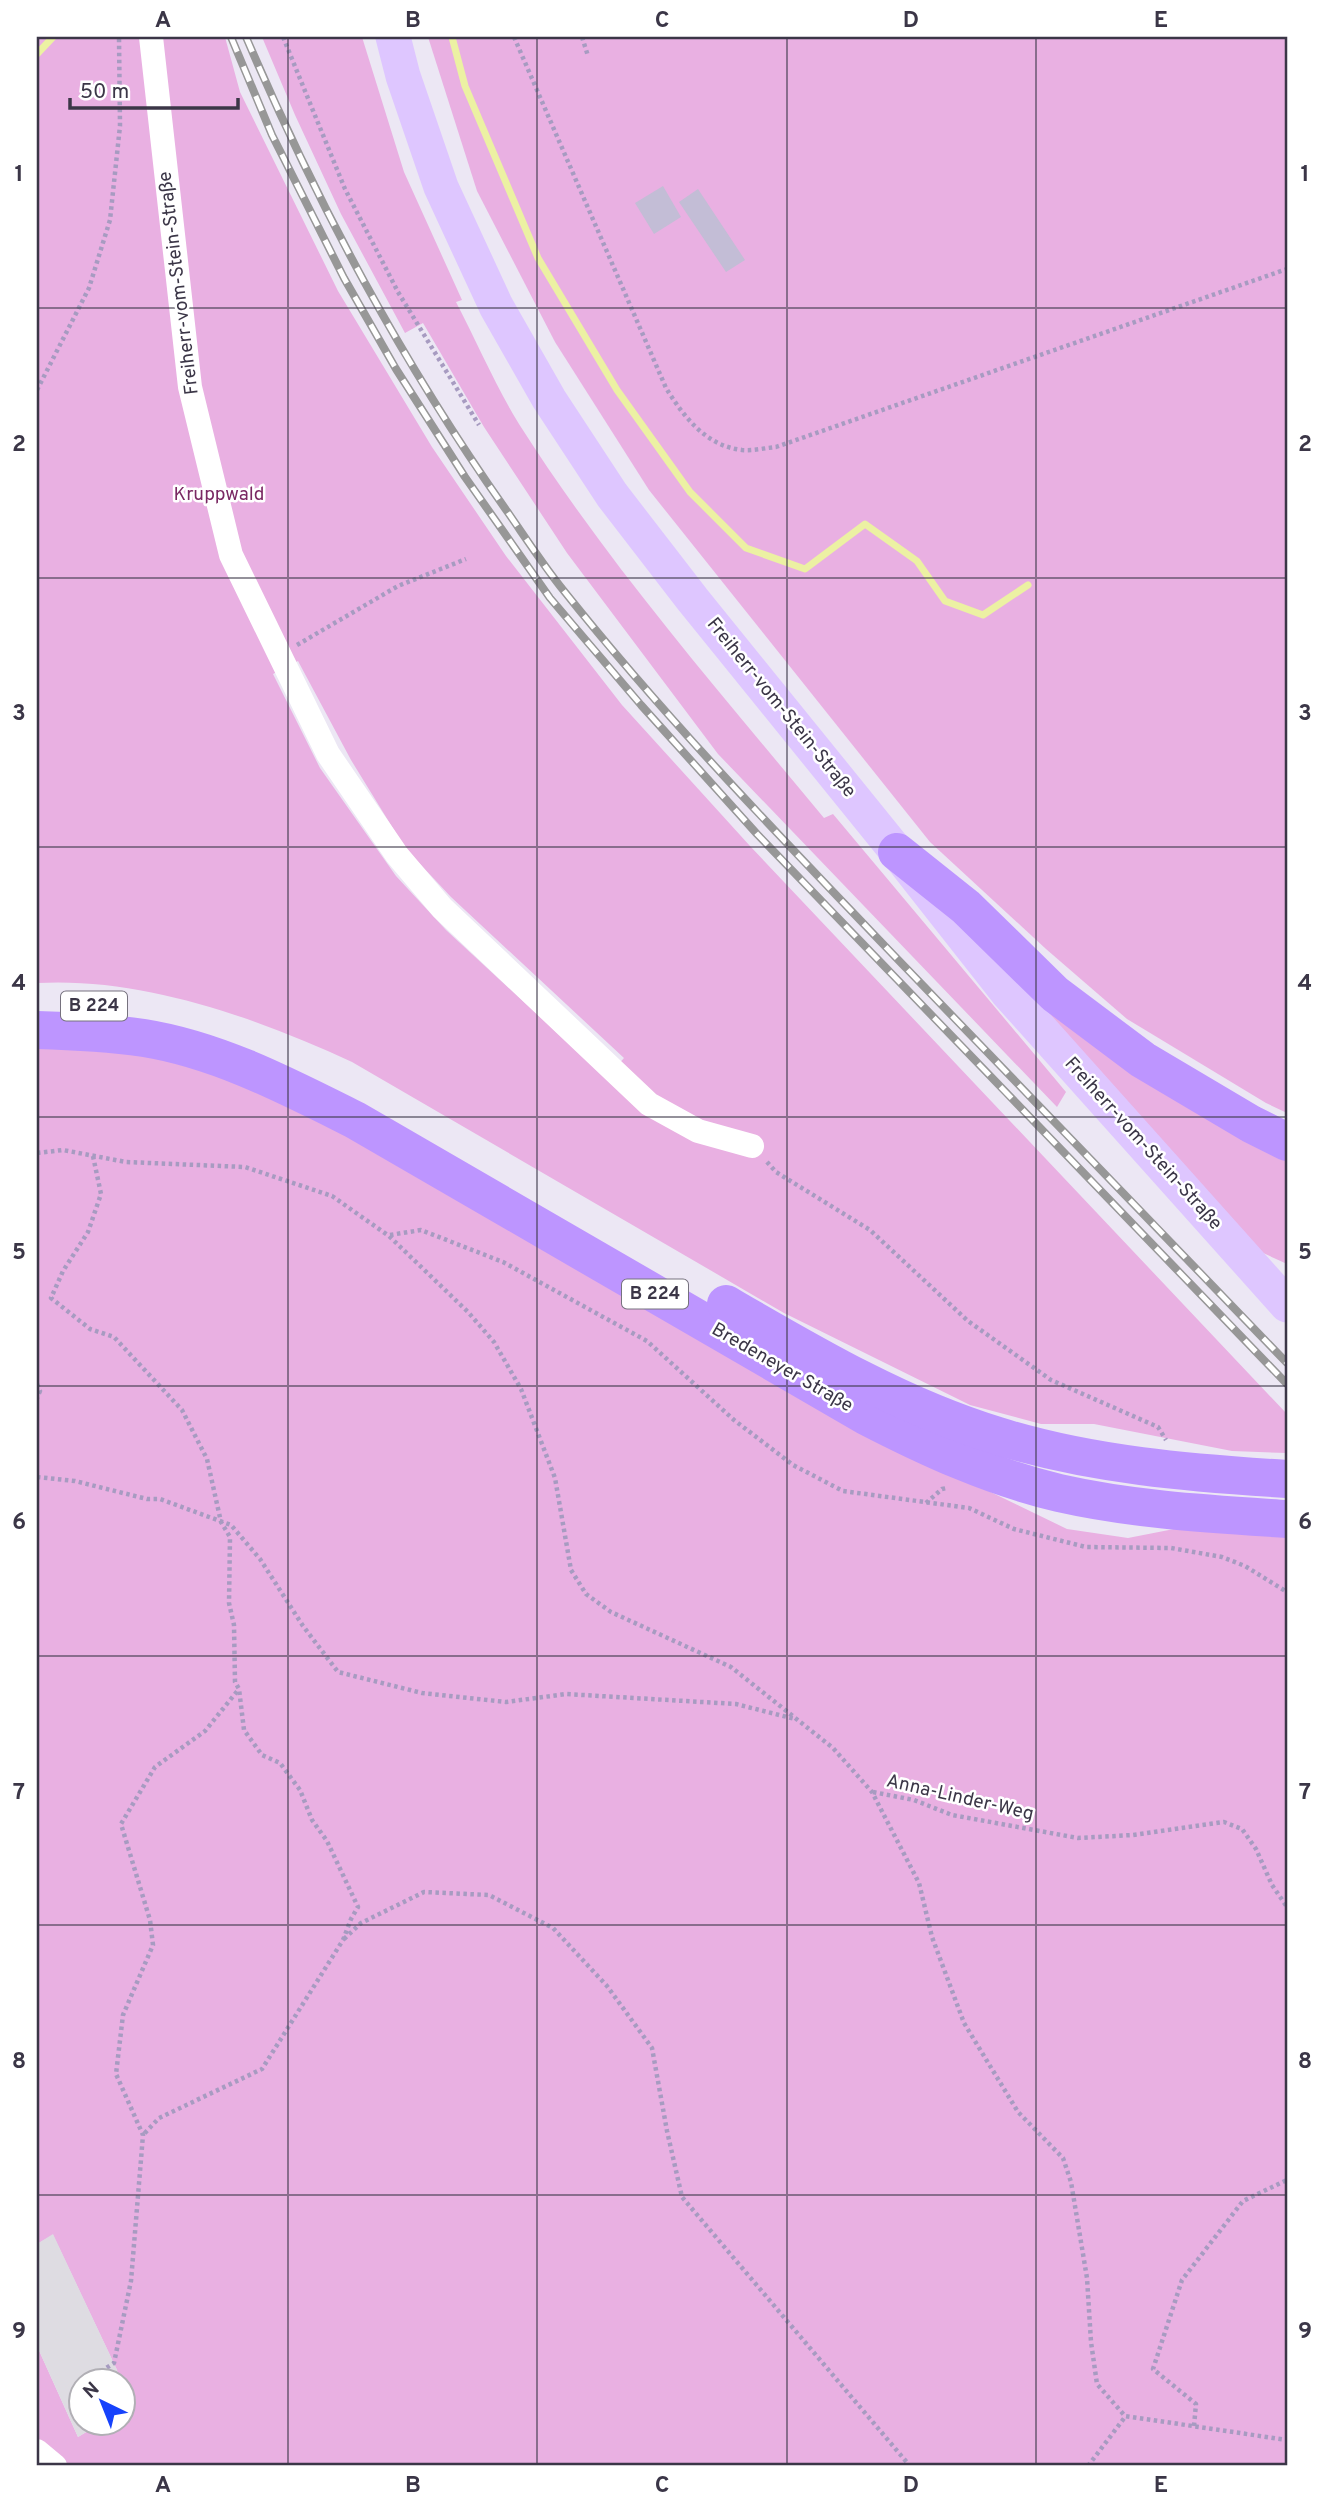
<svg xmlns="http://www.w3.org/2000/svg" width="1324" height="2503" font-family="Overpass,sans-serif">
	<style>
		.green { fill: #e9b0e2; fill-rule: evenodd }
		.parking { fill: #dedce2 }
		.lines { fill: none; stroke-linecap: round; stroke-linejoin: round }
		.stream { stroke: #ecf1a3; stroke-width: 7 }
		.building { fill: #c3bdd6 }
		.path { stroke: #a79bc1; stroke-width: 4.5; stroke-dasharray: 3.5 3.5; stroke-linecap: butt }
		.minor { stroke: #fff; stroke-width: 24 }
		.secondary { stroke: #dec6ff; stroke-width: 35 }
		.primary { stroke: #bd95ff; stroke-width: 38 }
		.rail-casing { stroke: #979797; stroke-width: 8 }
		.rail { stroke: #fff; stroke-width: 5; stroke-dasharray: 16; stroke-linecap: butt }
		.grid { fill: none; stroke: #3b3647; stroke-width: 2; stroke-opacity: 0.55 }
		.labels { text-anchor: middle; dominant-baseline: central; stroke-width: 5; stroke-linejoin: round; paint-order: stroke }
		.shield { fill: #fff; stroke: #76727e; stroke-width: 2 }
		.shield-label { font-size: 18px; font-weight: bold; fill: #3b3647 }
		.street-label { font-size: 19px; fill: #3b3647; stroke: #fff }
		.park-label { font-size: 19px; fill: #7a2863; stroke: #fff }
		.neatline { fill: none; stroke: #3b3647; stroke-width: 2.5 }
		.grid-label { font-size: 23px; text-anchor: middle; font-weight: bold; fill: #3b3647 }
	</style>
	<rect width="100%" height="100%" fill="#ece7f4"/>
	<g class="green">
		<path d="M37,37H225L240,92L338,291L432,447L506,556L622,705L750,846L1287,1414V1453L1232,1451L1094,1424H1041L970,1405L784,1313L352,1062C257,1018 143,977 37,983ZM298,661L351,760L405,848L451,897L624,1058L606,1078L446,930L396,876L320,768L273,674Z"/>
		<path d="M262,37H362L404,172L462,300L456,302C477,342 495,385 519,424C608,564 718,690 824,818L833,814L1066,1092L1057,1107L718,754L567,553L484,427L423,323L405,333L341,214L295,115Z"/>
		<path d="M428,37H1287V1113L1266,1103L1127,1019L1046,949L930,842L649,490L555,342L477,191Z"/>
		<path d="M1008,969L1287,1152V1264L1261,1252Z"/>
		<path d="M37,1044H106L271,1090L883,1440L1067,1529L1128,1538L1174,1529L1287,1534V2466H37V2346L78,2437L101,2423L122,2422V2380H119L117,2370L53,2235L37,2244Z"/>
	</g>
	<path class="parking" d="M53,2234L117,2370L119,2380H80V2422L101,2423L78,2437L37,2346V2244Z"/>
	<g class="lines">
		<g class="stream">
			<path d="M452,37L465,86L538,258L617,390L690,492L746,548L805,569L865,524L917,561L945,601L983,615L1028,585"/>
			<path d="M37,54L53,37"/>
		</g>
	</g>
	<g class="building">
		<path d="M663,186L681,217L654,234L635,203Z"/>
		<path d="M698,189L745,260L726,272L679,202Z"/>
	</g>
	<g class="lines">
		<g class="path">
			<path d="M283,37L345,189L398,292L479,425"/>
			<path d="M514,37L666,388C684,417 706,446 742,450C753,451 765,448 776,447L1287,269"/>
			<path d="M582,37L588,56"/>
			<path d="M37,390L89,288L110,220L120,126L119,37"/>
			<path d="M297,645L398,586L466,559"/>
			<path d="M37,1153L63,1150L126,1162L245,1167L332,1196L389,1236L468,1312L494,1342L521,1389L555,1478L571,1570L586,1594L611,1612L731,1667L833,1748L872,1792L919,1883L932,1937L964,2023L1018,2112L1063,2158L1071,2182L1087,2278L1091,2342L1097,2384L1125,2416L1287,2440"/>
			<path d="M93,1156L101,1194L88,1232L63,1271L51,1298L90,1329L114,1337L182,1410L207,1459L221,1522L230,1537L229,1603L234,1625L235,1682L239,1689L244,1730L262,1755L280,1763L300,1790L312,1820L327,1841L358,1907L351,1919L343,1940L262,2069L159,2118L143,2135"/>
			<path d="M767,1162L776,1172L870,1230L968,1321L1051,1380L1158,1427L1166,1440"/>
			<path d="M390,1235L421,1230L503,1262L647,1341L734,1420L793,1465L843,1491L969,1508L1014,1529L1086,1547L1171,1548L1222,1557L1245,1566L1287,1592"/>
			<path d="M37,1384L40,1391L37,1398"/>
			<path d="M37,1477L75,1481L147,1499H160L231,1525L260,1559L303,1626L338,1672L422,1693L506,1702L566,1694L736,1704L795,1719"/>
			<path d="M926,1503L942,1489L947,1488"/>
			<path d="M873,1792L914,1800L952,1815L1078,1838L1133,1835L1224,1822L1242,1829L1256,1849L1272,1885L1287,1907"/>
			<path d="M344,1939L361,1923L424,1892L489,1895L553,1928L607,1986L652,2048L667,2131L682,2197L910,2466"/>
			<path d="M89,2379L114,2363L131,2281L143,2135L116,2074L123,2015L153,1945L150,1920L121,1824L155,1767L205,1731L239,1689"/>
			<path d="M1194,2426L1196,2404L1153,2369L1182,2280L1243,2201L1287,2180"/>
			<path d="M1088,2466L1125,2417"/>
		</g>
		<g class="minor">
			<path d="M151,37L190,387L231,555L328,754L397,855L442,908L649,1104L698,1131L752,1146"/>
			<path d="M37,2451L55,2466"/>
		</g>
		<path class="secondary" d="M393,37L403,76L441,187L496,306L549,399L612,495L693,600L897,852L1007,992L1287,1305"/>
		<g class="primary">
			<path d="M897,852L966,907L1055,994L1143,1060L1251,1124L1287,1142"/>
			<path d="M37,1030C73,1031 109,1033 144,1038C219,1050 289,1087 355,1120L866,1416C928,1448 991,1477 1059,1493C1134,1510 1211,1514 1287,1519"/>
			<path d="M726,1304C812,1354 902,1407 998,1436C1091,1465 1191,1473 1287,1479"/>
		</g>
		<defs>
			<g id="rail">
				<path d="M231,37L272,135L344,278L396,369L465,477L550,598L641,705L757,834L1287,1384"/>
				<path d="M246,37C319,207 402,363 509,514C527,540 544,566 564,591C670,724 790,847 908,970C1034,1101 1161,1232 1287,1363"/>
			</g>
		</defs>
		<use href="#rail" class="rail-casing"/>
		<use href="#rail" class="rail"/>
	</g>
	<path class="grid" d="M288,37V2466M537,37V2466M787,37V2466M1036,37V2466M37,308H1287M37,578H1287M37,847H1287M37,1117H1287M37,1386H1287M37,1656H1287M37,1925H1287M37,2195H1287"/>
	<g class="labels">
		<g class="shield">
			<rect x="61" y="991.5" width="66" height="29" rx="5"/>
			<rect x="622" y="1279.5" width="66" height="29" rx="5"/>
		</g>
		<g class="shield-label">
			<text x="94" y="1006">B 224</text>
			<text x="655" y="1294">B 224</text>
		</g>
		<g class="street-label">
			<text transform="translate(179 283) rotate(-97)">Freiherr-vom-Stein-Straße</text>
			<text transform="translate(781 708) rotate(51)">Freiherr-vom-Stein-Straße</text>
			<text transform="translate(1143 1144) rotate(48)">Freiherr-vom-Stein-Straße</text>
			<text transform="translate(782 1368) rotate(30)">Bredeneyer Straße</text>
			<text transform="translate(960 1798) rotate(13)">Anna-Linder-Weg</text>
		</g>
		<g class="park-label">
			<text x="219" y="495">Kruppwald</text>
		</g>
	</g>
	<rect width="1324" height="2503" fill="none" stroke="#ffffff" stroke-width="77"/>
	<g transform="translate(102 2402) rotate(317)"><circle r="33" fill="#ffffff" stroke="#b1afb5" stroke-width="2"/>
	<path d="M0-5L12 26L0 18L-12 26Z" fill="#1642fc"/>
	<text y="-10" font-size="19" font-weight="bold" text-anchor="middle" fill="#3b3647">N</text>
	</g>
	<path d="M70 98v10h168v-10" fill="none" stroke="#3b3647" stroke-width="3.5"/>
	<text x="80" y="98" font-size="21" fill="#3b3647" stroke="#ffffff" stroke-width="5" paint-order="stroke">50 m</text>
	<rect x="38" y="38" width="1248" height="2426" class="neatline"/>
	<g class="grid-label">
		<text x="163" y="27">A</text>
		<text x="413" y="27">B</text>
		<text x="662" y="27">C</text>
		<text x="911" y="27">D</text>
		<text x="1161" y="27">E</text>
		<text x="19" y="181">1</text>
		<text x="1305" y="181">1</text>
		<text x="19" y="451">2</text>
		<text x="1305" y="451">2</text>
		<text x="19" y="720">3</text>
		<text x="1305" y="720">3</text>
		<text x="19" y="990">4</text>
		<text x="1305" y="990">4</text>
		<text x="19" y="1259">5</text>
		<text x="1305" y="1259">5</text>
		<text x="19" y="1529">6</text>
		<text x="1305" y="1529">6</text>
		<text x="19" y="1799">7</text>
		<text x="1305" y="1799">7</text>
		<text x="19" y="2068">8</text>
		<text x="1305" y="2068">8</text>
		<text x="19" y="2338">9</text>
		<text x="1305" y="2338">9</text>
		<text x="163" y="2492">A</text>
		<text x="413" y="2492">B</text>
		<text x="662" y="2492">C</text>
		<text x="911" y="2492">D</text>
		<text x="1161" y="2492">E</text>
	</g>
</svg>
